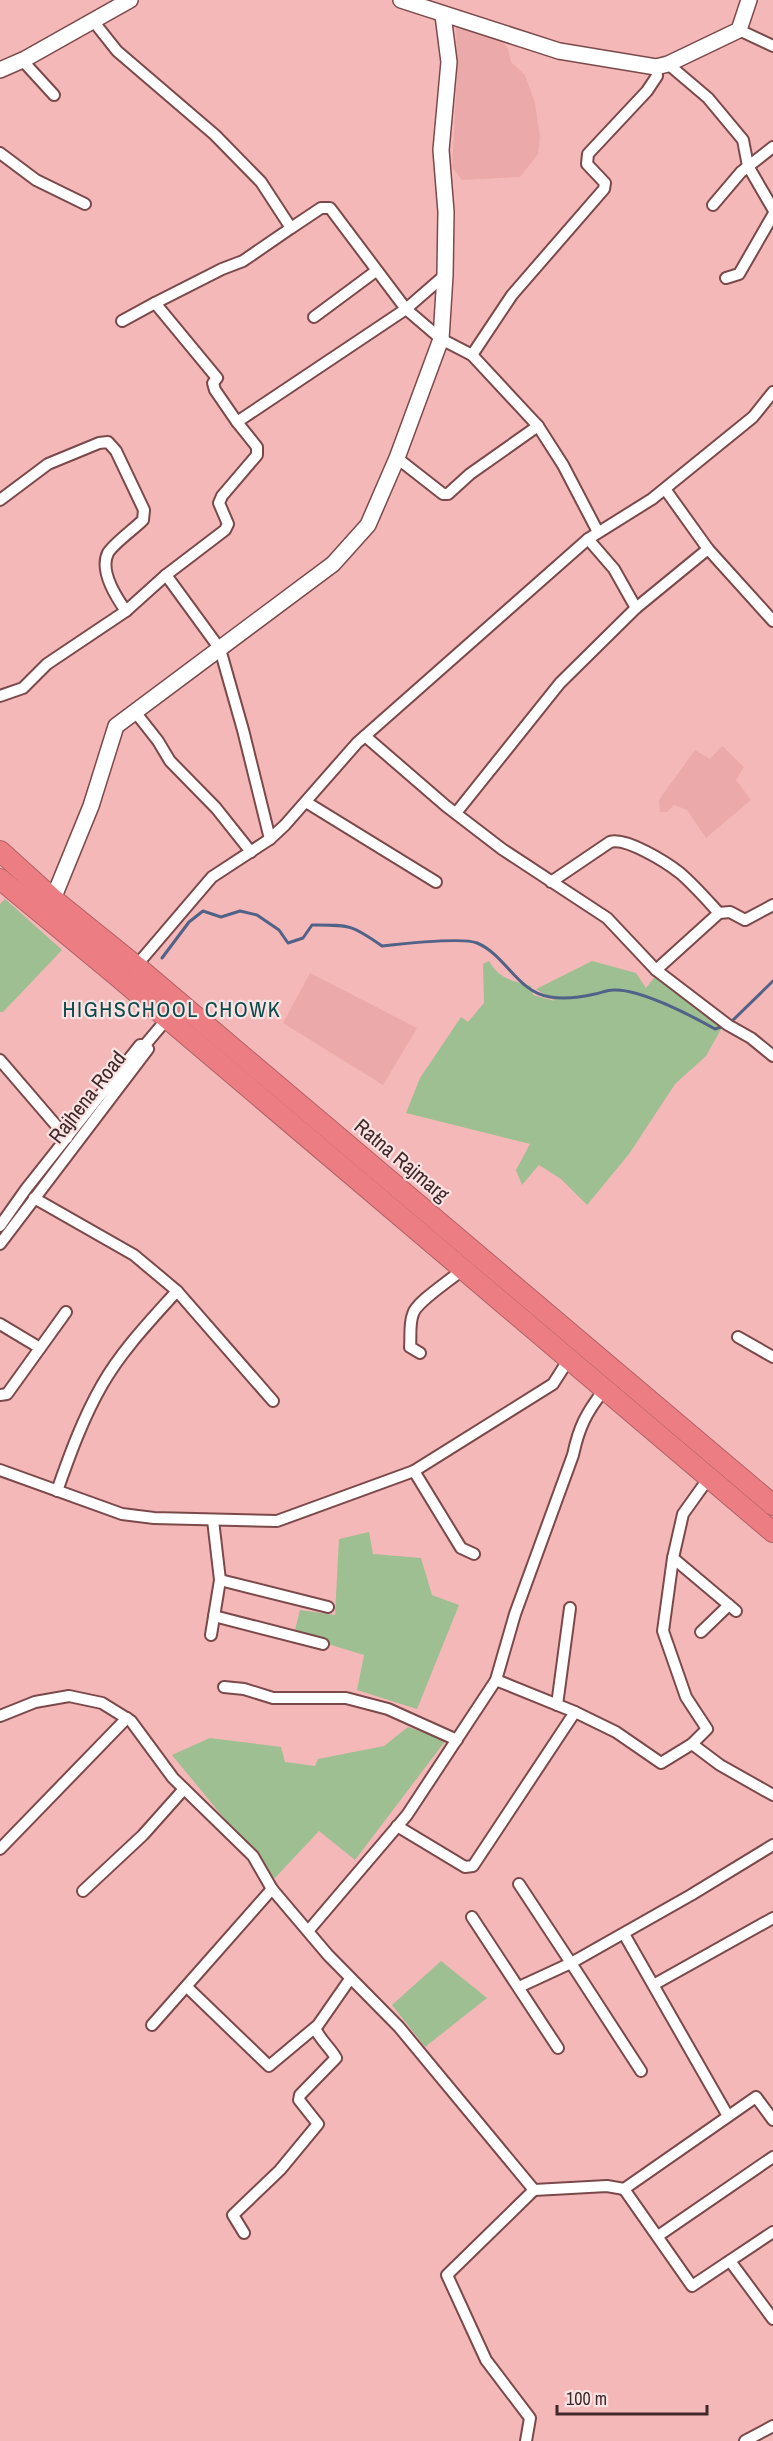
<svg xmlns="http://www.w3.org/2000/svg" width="773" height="2441" font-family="'Archivo Narrow',sans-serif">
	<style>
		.built { fill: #eca9a9 }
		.green { fill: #9dbf92 }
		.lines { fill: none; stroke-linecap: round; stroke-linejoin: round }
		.stream { stroke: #506288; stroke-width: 3 }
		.street-casing { stroke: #7c494b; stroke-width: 14 }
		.secondary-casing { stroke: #7c494b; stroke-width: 18 }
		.highway-casing { stroke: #b06064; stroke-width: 22 }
		.street { stroke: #fff; stroke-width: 10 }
		.secondary { stroke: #fff; stroke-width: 15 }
		.highway { stroke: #ec7e83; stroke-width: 20 }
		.labels { text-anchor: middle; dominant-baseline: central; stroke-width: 4.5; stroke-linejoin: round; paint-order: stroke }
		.street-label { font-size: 21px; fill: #40292a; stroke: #fce3e3 }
		.neighbourhood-label { font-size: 22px; letter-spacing: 1.5px; fill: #0b4b4d; stroke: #fce3e3 }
	</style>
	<rect width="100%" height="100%" fill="#f4b8b8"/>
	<g class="built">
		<path d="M456,23L493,35L502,41L508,49L511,62L525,75L535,103L540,136L538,154L520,177L462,180L452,167L457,76Z"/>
		<path d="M722,746L744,767L736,780L751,800L706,838L687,810L674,805L667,812H660L659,800L695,750L710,759Z"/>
		<path d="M310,973L417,1028L383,1085L283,1023Z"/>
	</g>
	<g class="green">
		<path d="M5,899L62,950L3,1012H0V904Z"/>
		<path d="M489,961C498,978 514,982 531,986L533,995L555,1001L536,989L592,961L636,973L646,988L656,975L724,1024L706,1056L675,1084L629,1154L587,1205L561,1179L539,1165L522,1185L516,1170L530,1144L406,1113L420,1078L461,1017L468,1022L484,1003L483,964Z"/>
		<path d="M369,1532L373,1554L421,1558L432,1595L459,1605L417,1709L357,1690L364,1655L331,1645L295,1630L300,1610L335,1615L339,1539Z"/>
		<path d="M408,1727L446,1740L355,1860L319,1831L274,1879L172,1755L210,1738L281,1747L285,1762L315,1766L318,1759L384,1746Z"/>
		<path d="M441,1961L487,1998L425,2047L392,2005Z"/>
	</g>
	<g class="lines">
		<g class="stream">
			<path d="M162,958L189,922L203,911L221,917L240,911L257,915L279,930L288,943L303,938L312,925C349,925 351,924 382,946C400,944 463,937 477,943C506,955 517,992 550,997C563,999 582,997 595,994C601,993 607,990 613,990C639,988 692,1016 715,1029L724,1026"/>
			<path d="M730,1023L773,981"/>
		</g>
		<defs>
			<g id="street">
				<path d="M94,22L117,51L215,135L261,182L291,228L321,208H330L406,309L441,339L472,355L538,426L563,465L598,532"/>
				<path d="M739,30L773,46"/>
				<path d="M22,60L54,95"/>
				<path d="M668,64L708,98L743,140L748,166L773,209"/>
				<path d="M0,153L36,180L85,204"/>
				<path d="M713,205L741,172L773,147"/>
				<path d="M726,278L739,274L773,215"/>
				<path d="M155,303L222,269L243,261L291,228"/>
				<path d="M314,317L376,271"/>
				<path d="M122,321L155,303L217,378L213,383L215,390L237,422"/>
				<path d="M472,355L512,295L604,189L605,183L587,164L588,154L647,91L657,76L656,67"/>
				<path d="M397,458L443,494H448L470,474L538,426"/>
				<path d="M665,489L708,549L773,621"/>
				<path d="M0,500L48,464L99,443L108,442L116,451L144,510L143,520C134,529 113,544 108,553C99,571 116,597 126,611"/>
				<path d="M588,539L614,569L636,608L708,549"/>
				<path d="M166,575L220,649L243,730L270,839"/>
				<path d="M0,696L23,688L47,664L126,611L166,575L225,530L228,524L219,503L222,496L257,455V447L237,422L406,309L445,275"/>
				<path d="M136,713L158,741L170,761L216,808L251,852"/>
				<path d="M365,736L446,806L502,849L607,918L656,970L728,1025L751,1038L773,1056"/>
				<path d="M306,802L436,882"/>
				<path d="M456,813L560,683L636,608"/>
				<path d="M551,882L610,842C626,837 666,862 680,873C694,885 707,900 719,913"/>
				<path d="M136,966L212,877L270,839L285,825L357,743L588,539L652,499L753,417L773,392"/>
				<path d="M656,970L719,913L730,912L745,920L773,905"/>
				<path d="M145,1045L166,1020"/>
				<path d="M0,1060L67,1138"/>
				<path d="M34,1198L134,1255L177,1291C151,1320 122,1350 102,1385C83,1418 70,1454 57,1491"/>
				<path d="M0,1226L26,1189L140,1045H145L148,1049L145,1053L0,1244"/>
				<path d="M177,1291L273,1401"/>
				<path d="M0,1324L40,1348"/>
				<path d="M738,1337L773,1357"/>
				<path d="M420,1353L410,1347C411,1337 409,1324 413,1314C416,1302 451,1280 463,1269"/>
				<path d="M0,1395L7,1394L66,1312"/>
				<path d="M0,1470L122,1514L154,1518L277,1521L414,1471L553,1384L569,1359"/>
				<path d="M414,1471L461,1548L474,1554"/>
				<path d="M673,1558L736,1611"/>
				<path d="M220,1580L328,1607"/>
				<path d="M214,1616L323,1644"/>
				<path d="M701,1632L729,1605"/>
				<path d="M211,1635L220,1580L213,1520"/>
				<path d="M496,1680L575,1712L616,1732L661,1763L692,1744L720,1765L773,1795"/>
				<path d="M224,1687L244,1689L273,1698H346L388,1709L457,1740"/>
				<path d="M557,1705L570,1608"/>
				<path d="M0,1716L35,1702L69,1696L102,1703L131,1721L173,1778L253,1856L272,1889L328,1955L399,2027L534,2190L447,2275L486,2360L530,2418L526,2441"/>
				<path d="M692,1744L707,1729L686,1697L663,1631L673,1558L683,1514L708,1479"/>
				<path d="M397,1826L465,1867L473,1866L575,1712"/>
				<path d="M0,1849L127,1718"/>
				<path d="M519,1884L571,1963L691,1895L773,1845"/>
				<path d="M83,1891L143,1835L184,1789"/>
				<path d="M472,1917L558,2048"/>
				<path d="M309,1930L407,1815L496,1680L515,1614L573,1455C579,1427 586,1413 604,1390"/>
				<path d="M624,1934L728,2116"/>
				<path d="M655,1984L773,1918"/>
				<path d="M187,1987L269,2066L318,2025L350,1979"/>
				<path d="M519,1987L571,1963L641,2071"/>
				<path d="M152,2025L272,1889"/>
				<path d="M773,2120L756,2097L624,2189L692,2286L773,2232"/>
				<path d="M534,2190L607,2186L624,2189"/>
				<path d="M244,2233L233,2215L280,2170L318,2124L299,2100L300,2095L336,2058C330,2047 320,2040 315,2028"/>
				<path d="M658,2236L773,2157"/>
				<path d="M730,2261L773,2319"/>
				<path d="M745,2441L773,2426"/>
			</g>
			<g id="secondary">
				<path d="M401,0L559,51L656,67L668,64L739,30L749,0"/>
				<path d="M0,70L25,59L130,0"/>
				<path d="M53,899L91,806L116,726L333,564L368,525L397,458L441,339L445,275L446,212L441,150L449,62L443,15"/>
			</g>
			<g id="highway">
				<path d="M0,851L53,899L136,966L773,1505"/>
				<path d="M0,879L116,975L773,1532"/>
			</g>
		</defs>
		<use href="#street" class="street-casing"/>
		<use href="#secondary" class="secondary-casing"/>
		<use href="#highway" class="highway-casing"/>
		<use href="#street" class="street"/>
		<use href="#secondary" class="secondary"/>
		<use href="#highway" class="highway"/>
	</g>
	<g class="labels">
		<g class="street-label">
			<text transform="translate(87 1097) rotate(-52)">Rajhena Road</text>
			<text transform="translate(402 1160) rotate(40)">Ratna Rajmarg</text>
		</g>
		<g class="neighbourhood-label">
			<text x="172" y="1009">HIGHSCHOOL CHOWK</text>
		</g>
	</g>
	<path d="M557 2405v9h150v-9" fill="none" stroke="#40292a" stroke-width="3"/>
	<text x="566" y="2405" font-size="18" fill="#40292a" stroke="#fce3e3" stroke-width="4.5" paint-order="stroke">100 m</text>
</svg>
